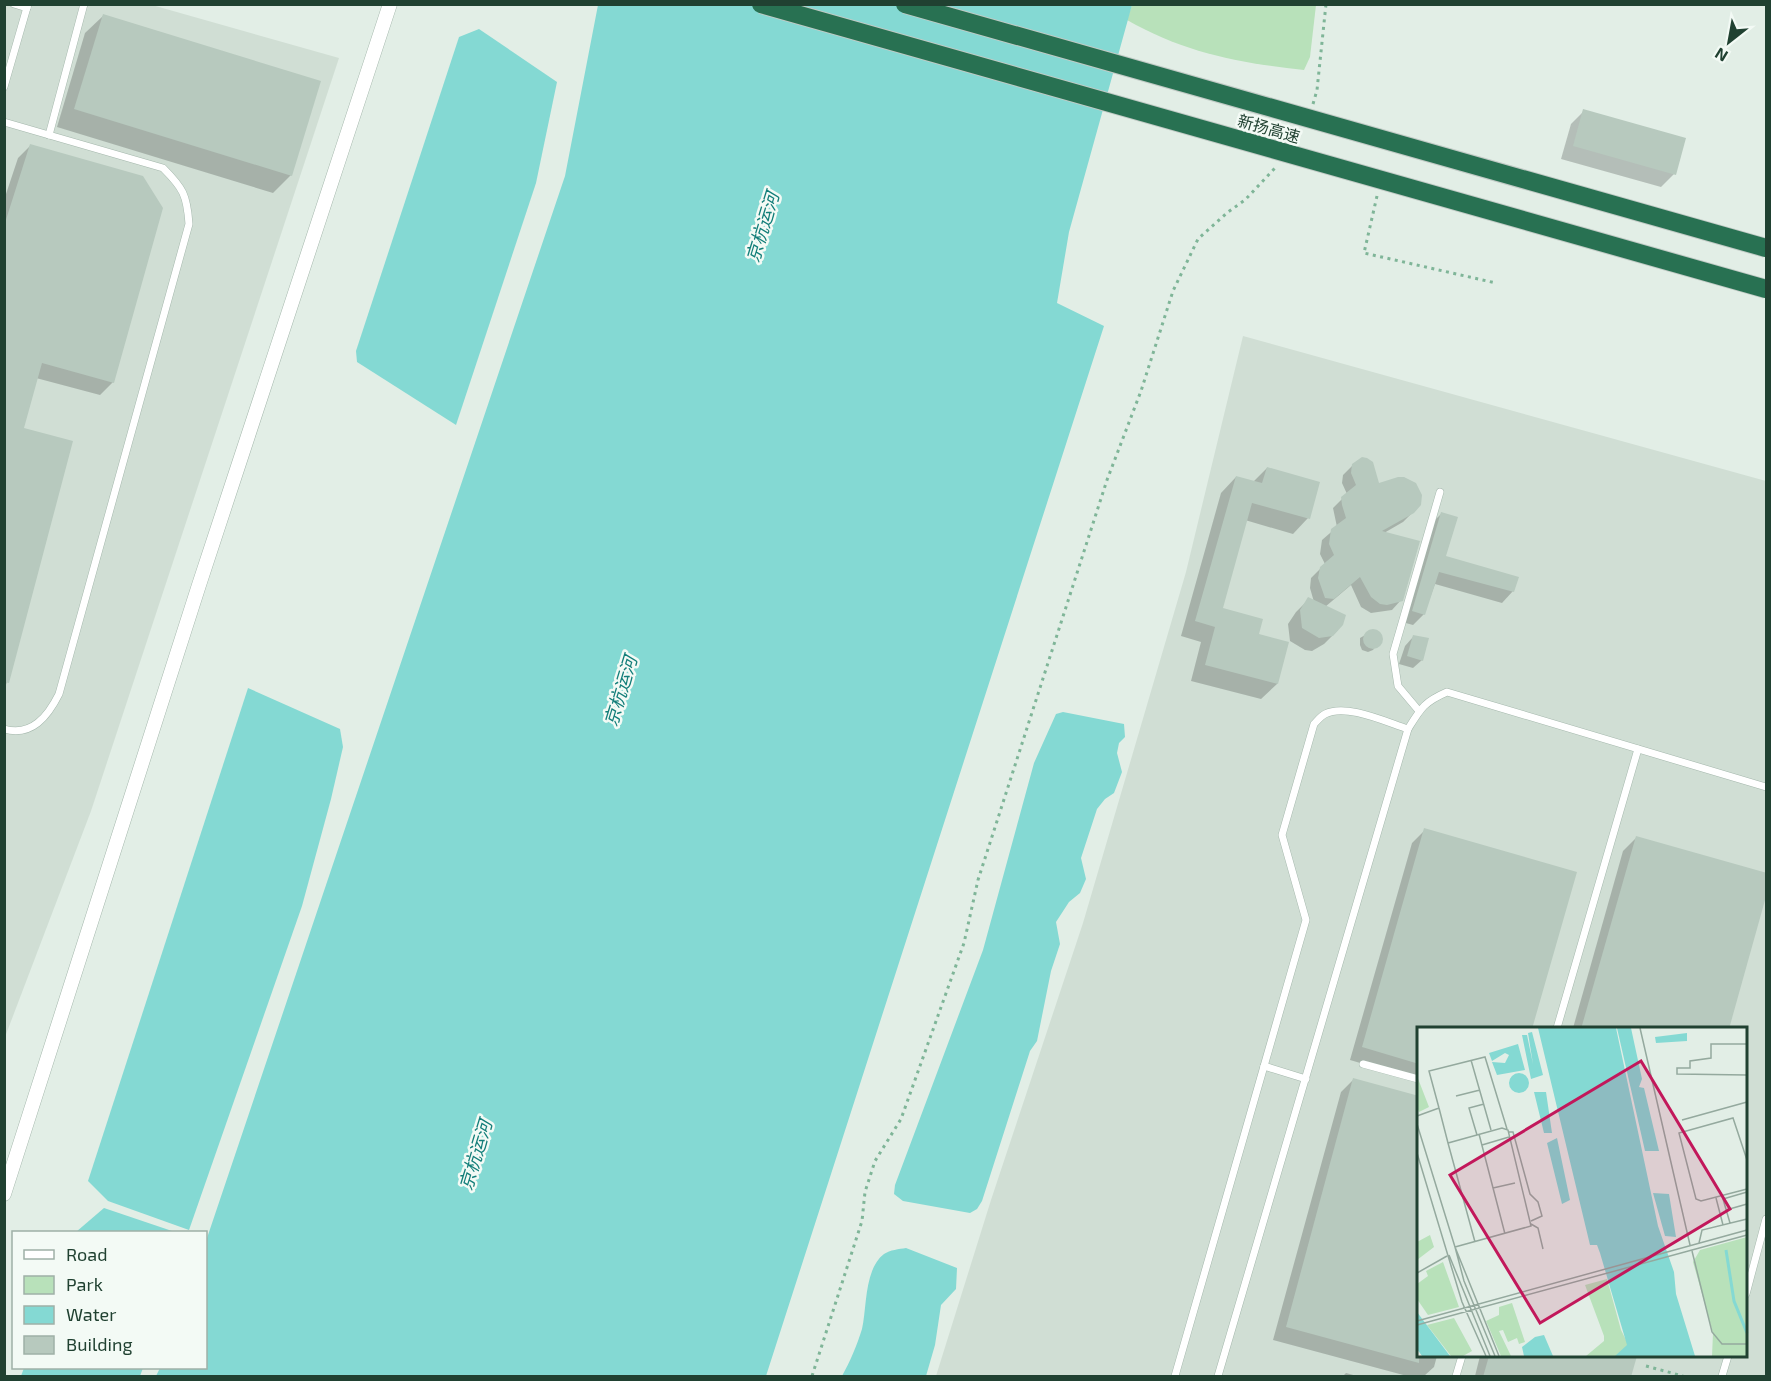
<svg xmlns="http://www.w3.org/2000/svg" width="1771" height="1381" font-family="'Exo 2','Noto Sans SC',sans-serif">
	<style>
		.built { fill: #d0ded4; fill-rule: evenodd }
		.green { fill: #b8e1ba }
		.water { fill: #84d9d3 }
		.shadow { fill: #0003 }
		.building { fill: #b7c9be }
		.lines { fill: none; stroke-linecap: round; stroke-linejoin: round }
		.lane-casing { stroke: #a4b7ac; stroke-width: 8 }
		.street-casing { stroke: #a4b7ac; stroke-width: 15 }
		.path { stroke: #7fb598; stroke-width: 3; stroke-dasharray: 3 4.5; stroke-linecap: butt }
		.lane { stroke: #fff; stroke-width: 7 }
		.street { stroke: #fff; stroke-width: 14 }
		.highway-bridge-casing { stroke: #c1cac5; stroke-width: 20; stroke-linecap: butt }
		.highway-bridge { stroke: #287152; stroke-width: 18 }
		.labels { text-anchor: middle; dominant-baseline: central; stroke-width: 5; stroke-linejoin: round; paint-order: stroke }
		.street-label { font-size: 16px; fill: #204131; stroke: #f3faf5 }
		.water-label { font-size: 18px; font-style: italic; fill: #127e79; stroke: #f3faf5 }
		.inset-river { fill: none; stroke: #84d9d3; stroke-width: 3 }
		.inset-road { fill: none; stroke: #94a99e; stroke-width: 1.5 }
		.view { fill: #c2185b; fill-opacity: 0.15; stroke: #c2185b; stroke-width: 3 }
		.inset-edge { fill: none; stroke: #204131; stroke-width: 3 }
	</style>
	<rect width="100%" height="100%" fill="#e2eee6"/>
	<g class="built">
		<path d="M5,5H152L339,58L91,811L5,1037Z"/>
		<path d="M1243,336L1766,481V1376H936L991,1200L1083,923L1186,572ZM1418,1028H1746V1356H1418Z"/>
	</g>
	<path class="green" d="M1132,5H1316L1310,57L1304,70C1239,63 1185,53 1127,20Z"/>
	<g class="water">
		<path d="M598,5H1132L1069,232L1057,303L1104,326L766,1376H156L160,1368H206V1241L565,176Z"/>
		<path d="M479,29L557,82L536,183L456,425L357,362L356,351L459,37Z"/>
		<path d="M248,688L340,729L343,747L331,799L302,906L189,1230L108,1201L88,1181Z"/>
		<path d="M1063,712L1124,724L1125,737L1119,743L1117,753L1122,772L1114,793L1105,799L1097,809L1081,858L1086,879L1080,893L1069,902L1056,922L1060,944L1051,971L1037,1041L1030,1051L982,1201L977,1209L970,1213L903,1201L894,1194L895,1185L983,950L1034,763L1056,714Z"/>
		<path d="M104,1208L175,1232H76Z"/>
		<path d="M906,1248L957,1268L956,1289L941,1305L935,1345L926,1376H842C850,1362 857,1345 862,1329C867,1308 864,1269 884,1254C890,1250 899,1249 906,1248Z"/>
		<path d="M24,1368H143L140,1376H21Z"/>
	</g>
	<g class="shadow">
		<path d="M103,16L291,175L273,193L57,127L85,33Z"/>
		<path d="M1584,111L1674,174L1661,187L1561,159L1571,124Z"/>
		<path d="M31,145L113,382L100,395L36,378L22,429L72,442L4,692V200L18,158Z"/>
		<path d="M1353,465L1413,512L1403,522L1384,533L1401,600L1392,610L1371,613L1361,607L1351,585L1325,607L1338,630L1324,644L1312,651L1305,650L1290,641L1288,624L1296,612L1309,599L1314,602L1310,588L1311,578L1325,564L1320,554L1322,540L1337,527L1333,508L1347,494L1342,483L1343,475Z"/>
		<path d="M1267,468L1308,518L1293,534L1245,520L1221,609L1257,635L1287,643L1277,684L1261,699L1191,681L1201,642L1181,636L1221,493L1236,477L1253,482Z"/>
		<path d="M1441,514L1444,558L1513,591L1502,603L1435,584L1424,614L1413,625L1402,622L1430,525Z"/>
		<path d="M1372,631L1380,634L1381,639L1373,650L1368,652L1362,650L1360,645V638Z"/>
		<path d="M1413,637L1422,660L1413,668L1399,664L1405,646Z"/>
		<path d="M1425,830L1418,1028V1080L1350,1060L1412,843Z"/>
		<path d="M1636,838L1727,1028H1573L1623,851Z"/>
		<path d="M1354,1079L1418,1356H1437L1434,1367L1424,1376H1407L1273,1340L1341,1092Z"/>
		<path d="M1480,1356H1635L1629,1376H1475Z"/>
		<path d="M1346,1373L1357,1376H1343Z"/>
	</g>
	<g class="building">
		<path d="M103,14L321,81L292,176L74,109Z"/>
		<path d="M1583,109L1686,138L1676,175L1573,146Z"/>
		<path d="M30,144L143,176L163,208L114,383L42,363L24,428L73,441L9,683L4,682V226Z"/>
		<path d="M1362,457L1367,458L1373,462L1379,483L1398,477H1404L1416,483L1422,495L1421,505L1414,513L1382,531L1420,541L1403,601L1387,605L1380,604L1371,597L1360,577L1334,599L1325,598L1318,578L1320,567L1334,555L1329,544L1331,529L1346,518L1342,505L1341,497L1356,485L1351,473L1352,464Z"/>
		<path d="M1267,467L1320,482L1310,519L1252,503L1223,608L1263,619L1259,634L1289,642L1278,684L1205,665L1215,627L1195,621L1236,476L1262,483Z"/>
		<path d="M1441,512L1458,517L1446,556L1519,577L1514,592L1439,572L1425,615L1412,611Z"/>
		<path d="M1308,597L1346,615L1343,625L1333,636L1319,638L1302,628L1300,610Z"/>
		<circle cx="1373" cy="639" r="10"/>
		<path d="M1413,635L1429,638L1423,661L1407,656Z"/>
		<path d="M1424,828L1577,872L1532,1029H1419V1064L1362,1047Z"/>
		<path d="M1636,836L1767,873V893L1729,1029H1581Z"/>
		<path d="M1353,1078L1419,1096V1363L1286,1327Z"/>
		<path d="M1489,1356H1637L1631,1377H1483Z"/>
	</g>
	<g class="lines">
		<defs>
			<g id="lane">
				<path d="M14,4L27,8"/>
				<path d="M4,87L28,4"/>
				<path d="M4,122L163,168C183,188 187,195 189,224L59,694C48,716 32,737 4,729"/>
				<path d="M49,135L84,4"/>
				<path d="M1419,711L1398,686L1393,654L1440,492"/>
				<path d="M1557,1028L1638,749"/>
				<path d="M1363,1064L1418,1079"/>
				<path d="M1264,1066L1306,1079"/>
				<path d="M1746,1294L1766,1219"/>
				<path d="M1175,1376L1306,920L1282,835L1314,724C1317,721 1321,716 1325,714C1346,703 1386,722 1408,729"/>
				<path d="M1218,1376L1408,729C1421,708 1424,702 1447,692L1766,787"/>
				<path d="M1456,1376L1462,1356"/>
				<path d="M1722,1376L1728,1356"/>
			</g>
			<path id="street" d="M4,1194L199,585L390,4"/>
		</defs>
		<use href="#lane" class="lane-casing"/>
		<use href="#street" class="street-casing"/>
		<g class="path">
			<path d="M1313,104L1317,90L1326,4"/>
			<path d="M1377,196L1364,253L1496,283"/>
			<path d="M1646,1366L1683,1376"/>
			<path d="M812,1376L862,1221L865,1192L875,1161L901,1119L964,943L978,880L1107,480L1141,391L1173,291L1198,239L1228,212L1245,200L1275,168"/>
		</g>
		<use href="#lane" class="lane"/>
		<use href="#street" class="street"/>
		<defs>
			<g id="highway-bridge">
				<path d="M761,4L1766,289"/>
				<path d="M905,4L1766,248"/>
			</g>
		</defs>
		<use href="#highway-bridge" class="highway-bridge-casing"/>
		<use href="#highway-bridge" class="highway-bridge"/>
	</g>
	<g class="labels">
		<g class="street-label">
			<text transform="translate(1269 128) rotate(16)">新扬高速</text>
		</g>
		<g class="water-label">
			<text transform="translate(762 227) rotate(-73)">京杭运河</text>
			<text transform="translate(620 691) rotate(-73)">京杭运河</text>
			<text transform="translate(475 1155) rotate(-73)">京杭运河</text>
		</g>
	</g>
	<g transform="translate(1417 1027)">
		<rect width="330" height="330" fill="#e2eee6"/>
		<path d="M0,49L12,80L2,85L0,80ZM13,208L17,220L0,233V215ZM330,210V329H295L296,306L276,235L283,223ZM26,235L42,280L11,288L0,272V257L11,249L9,244ZM190,252L204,303L217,329H169L187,314V309L168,258ZM95,276L108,315L102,317L100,311L91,315L86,303L82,304L94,329H84L69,294L82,288V280ZM37,291L55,324L46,329H34L10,298Z" fill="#b8e1ba"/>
		<path d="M121,1H199L241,199L257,245L259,267L278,329H198L210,318L183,226L180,218H173ZM200,1H214L225,52L222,60L227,61L242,124H228ZM115,5L126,48L114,52L105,8H110L116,37L111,6ZM270,6V14L239,16L238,10ZM101,17L108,43L80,48L75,35L88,36L92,28L88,26L75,34L72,26ZM92 56a10 10 0 1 1 20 0a10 10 0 1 1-20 0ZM117,65H129L135,106H127ZM140,111L153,173L145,177L130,116ZM236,166L252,167L259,210L248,209ZM0,285L33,329H5L0,322ZM127,308L136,329H107L105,320L118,310Z" fill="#84d9d3"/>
		<path class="inset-river" d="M309,223L317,274L330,306"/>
		<path class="inset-road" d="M223,1L273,218M330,17H294V31L273,34V41H260V47L330,48M54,33L74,103M39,69L63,63M22,81L12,44L68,30L90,102M0,89L22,81L31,116L85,101L91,103L114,199L38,220M265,93L330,75M0,97L38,220L82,329M91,105H96L113,167L121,175L125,189L114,194M62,107L88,207M60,108L52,81L67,77M31,116L58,215M65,118L92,110M0,126L45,275L69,329M330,133L316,91L262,106L279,172L284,174L330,162M76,161L98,156M299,171L306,198M309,183L330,177M313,196L306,172L330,165M114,197L121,201L126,222M282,216L285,203L330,192M38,220L47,254L78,329M275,224L295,305L305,317H330M32,228L73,329M0,246L30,229M0,294L330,203M0,298L330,208"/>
		<path class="view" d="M224,34L313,182L123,296L33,148Z"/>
		<rect width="330" height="330" class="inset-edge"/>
	</g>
	<rect width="1771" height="1381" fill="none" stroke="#204131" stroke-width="12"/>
	<rect x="12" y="1231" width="195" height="138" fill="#f3faf5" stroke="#9fb0a7" stroke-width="1.5"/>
	<rect x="24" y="1250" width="30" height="9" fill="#ffffff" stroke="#9fb0a7" stroke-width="1.5"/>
	<text x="66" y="1261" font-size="18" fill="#204131">Road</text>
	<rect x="24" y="1276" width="30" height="18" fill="#b8e1ba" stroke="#9fb0a7" stroke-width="1.5"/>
	<text x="66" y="1291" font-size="18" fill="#204131">Park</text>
	<rect x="24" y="1306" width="30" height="18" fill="#84d9d3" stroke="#9fb0a7" stroke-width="1.5"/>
	<text x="66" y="1321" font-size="18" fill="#204131">Water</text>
	<rect x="24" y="1336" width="30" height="18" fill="#b7c9be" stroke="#9fb0a7" stroke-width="1.5"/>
	<text x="66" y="1351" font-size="18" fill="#204131">Building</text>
	<g transform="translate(1729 42) rotate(211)" stroke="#f3faf5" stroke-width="4.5" paint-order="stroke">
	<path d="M0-4.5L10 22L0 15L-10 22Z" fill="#204131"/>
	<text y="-9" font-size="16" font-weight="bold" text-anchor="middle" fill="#204131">N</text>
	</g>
</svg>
